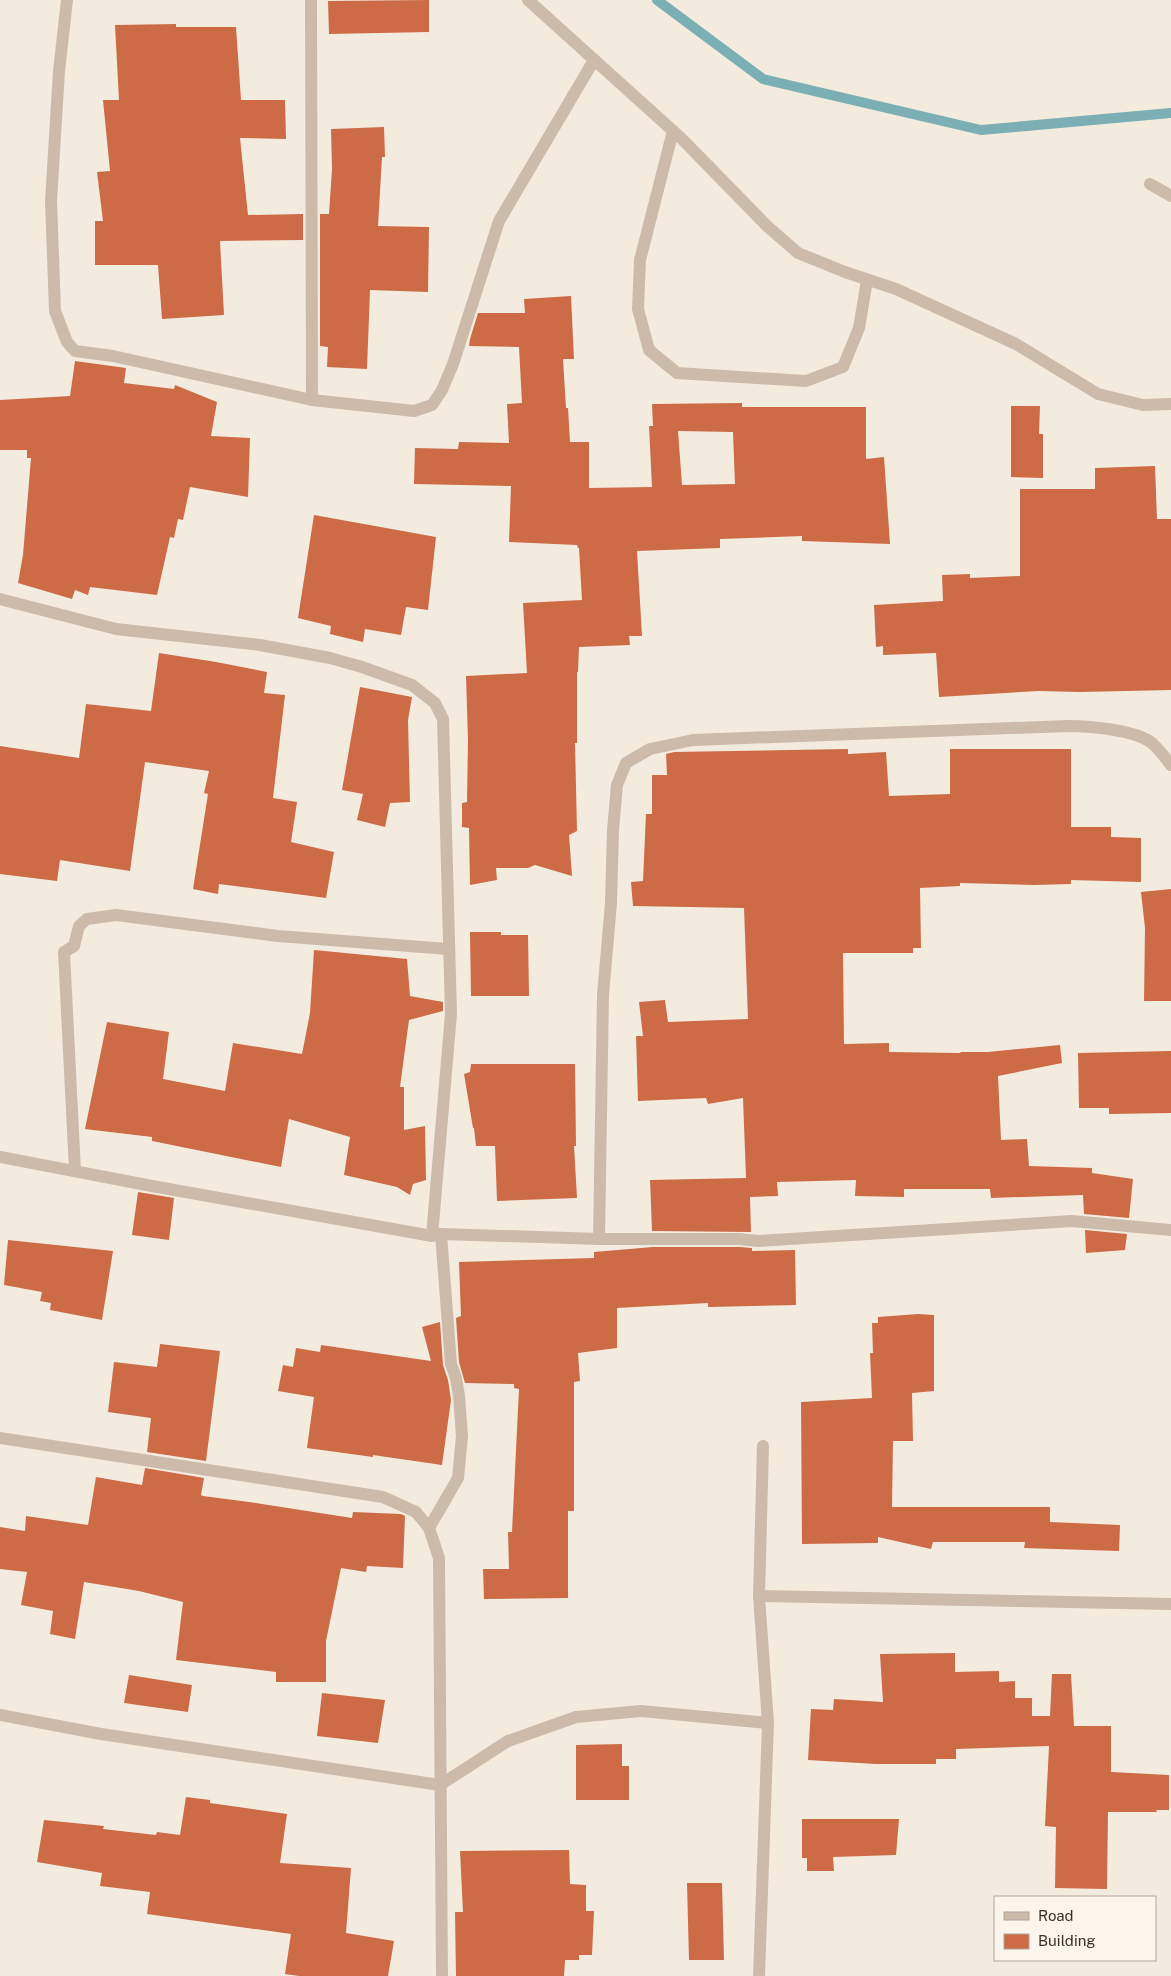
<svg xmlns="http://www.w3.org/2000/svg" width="1171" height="1976" font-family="'Public Sans',sans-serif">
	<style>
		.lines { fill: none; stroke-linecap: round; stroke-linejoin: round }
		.stream { stroke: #7cafb3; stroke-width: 10 }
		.building { fill: #cc6b46; fill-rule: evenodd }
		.minor { stroke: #cdbbaa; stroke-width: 12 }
	</style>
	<rect width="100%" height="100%" fill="#f4ebdf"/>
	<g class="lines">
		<path class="stream" d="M657,0L763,79L981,130L1171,113"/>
	</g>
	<g class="building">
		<path d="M429,0V32L329,34L328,1Z"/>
		<path d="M176,24V27H236L241,100H285L286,139L240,138L248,215L303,214V240L220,241L224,315L162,319L158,265H95V221H103L97,172L110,171L103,100H119L115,25Z"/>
		<path d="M384,127L385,157H382L378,226L429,227L428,292L370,290L367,369L327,367L328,347L320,346V214H329L332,169L331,129Z"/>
		<path d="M571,296L574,359H563L566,408H568L570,442H589V488L652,487L649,426H653L652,404L742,403V407H866V459L884,457L890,544L802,541V536L720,539V548L637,551L642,636H629L630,645L579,647L578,672H577V743H575L577,831L569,835L572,876L535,865L528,868H496L497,880L470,885L469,828L462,827V803L467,802L468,740L466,676L527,673L523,603L582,600L579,548H578L577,545L509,542L511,486L414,484L415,448L458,449L459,442L509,443L507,404L522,403L519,347L469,346L470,339L478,313H525L524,299ZM678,431L733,432L735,484L682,485Z"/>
		<path d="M75,361L126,368L124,383L174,389L175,385L217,402L211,436L250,438L248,497L190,487L183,520L178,519L174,538L170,537L157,595L90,587L88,595L75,590L72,599L18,583L23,555L31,458H27V450H0V400L70,396Z"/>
		<path d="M1011,406H1040L1039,434H1043V478L1011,477Z"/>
		<path d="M1155,466L1157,519H1171V690L1080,692L1038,691L939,697L936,653L883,655V646L876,647L874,605L943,601L942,575L970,574V578L1020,576V489H1095V468Z"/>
		<path d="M314,515L436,537L428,610L406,607L401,635L365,629L363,642L330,634L331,626L298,618Z"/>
		<path d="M159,653L216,662L267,672L264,693L285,695L273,798L297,802L291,842L334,852L326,898L219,884L218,894L193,889L208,794L204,793L209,771L145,762L130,871L60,860L57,881L0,874V746L79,758L86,704L151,711Z"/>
		<path d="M360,687L412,697L408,720L410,802L390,803L385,827L357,820L363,794L342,790Z"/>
		<path d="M848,749V754L886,752L889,796L950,794V749H1071V827H1111V837L1141,838V882L1071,880V884L1034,885L960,883V886L920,888L921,948H913V953H843L844,1044L889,1043V1052L961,1053L960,1052H988L1060,1045L1062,1063L998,1076L1001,1140L1027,1139L1029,1166L1092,1168V1173L1133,1179L1129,1218L1084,1214L1083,1195L991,1198L990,1189H904V1197L855,1196L856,1180L777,1182L778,1196L750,1197L751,1232L652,1231L650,1180L746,1178L743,1098L708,1104L706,1098L638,1101L636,1036H643L639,1002L665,1000L668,1022L748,1019L744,908L633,906L631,882L643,881L646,814H652V775H667L666,754L674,752Z"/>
		<path d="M1171,889V1001H1144L1145,928L1141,892Z"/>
		<path d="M470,932H501V935H528L529,996H471Z"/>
		<path d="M314,950L407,959L410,996L443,1002V1011L409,1020L400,1087H404V1130L425,1126L426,1180L413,1184L410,1195L397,1187L344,1175L350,1137L289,1119L281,1167L152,1141V1137L85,1129L107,1022L169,1032L163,1079L225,1091L233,1043L302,1054L310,1013Z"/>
		<path d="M1171,1051V1113L1109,1114V1108H1079L1078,1053Z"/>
		<path d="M471,1064H575L576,1146H574L577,1198L497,1201L495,1146H476L474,1128H473L464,1074L470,1072Z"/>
		<path d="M138,1192L174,1198L169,1240L132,1235Z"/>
		<path d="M1085,1230L1127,1234L1125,1250L1086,1253Z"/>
		<path d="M8,1240L113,1251L102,1320L50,1310L51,1303L40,1301L42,1292L4,1285Z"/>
		<path d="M653,1247H739L752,1248V1251L795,1250L796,1305L708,1307V1303L617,1308V1348L578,1353L580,1381L574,1382V1511H568V1598L484,1599L483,1569H509L508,1532H512L519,1389L514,1388V1384L465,1383L459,1362L456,1318L461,1316L459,1262L594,1258V1252Z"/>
		<path d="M918,1314L934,1315V1391L912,1393L913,1441H893L892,1507H1050V1522L1120,1525L1119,1551L1024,1548L1025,1542H933L931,1549L878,1537V1543L802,1544L801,1402L872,1398L870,1353H873L872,1323H878V1317Z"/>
		<path d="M440,1322L443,1365L448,1380L451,1400L442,1465L373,1455V1457L307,1448L314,1397L278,1391L283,1365L293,1367L296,1348L320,1352L321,1345L431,1361L422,1327Z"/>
		<path d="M160,1344L220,1351L206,1461L147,1452L151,1418L108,1412L114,1362L157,1367Z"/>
		<path d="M145,1468L204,1478L201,1495L203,1496L249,1502L352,1518L353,1512L401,1514L405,1516L403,1568L367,1566L366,1572L341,1568L326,1641V1682H276V1672L176,1660L183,1602L139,1591L84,1582L75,1639L50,1634L53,1611L21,1605L27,1572L0,1569V1527L25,1531L26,1516L88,1525L96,1477L142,1485Z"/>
		<path d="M955,1653V1672L999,1671V1682L1015,1681V1698H1032V1716H1050L1052,1674H1071L1074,1726H1111V1772L1169,1775V1810H1156L1157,1812H1108L1107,1889L1055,1888L1056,1827L1045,1826L1049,1746L956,1749V1759H936V1764H876L808,1760L811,1709L833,1710L834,1699L883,1702L880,1654Z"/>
		<path d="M129,1675L192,1685L188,1712L124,1703Z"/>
		<path d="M322,1693L385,1700L378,1743L317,1736Z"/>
		<path d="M622,1744V1766H629V1800H576V1745Z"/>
		<path d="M186,1797L210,1800V1803L287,1814L280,1863L351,1868L346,1933L394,1941L388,1976H299L285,1974L291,1934L147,1914L150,1892L100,1886L102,1873L37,1862L44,1820L104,1826L103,1829L156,1835L157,1832L180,1835Z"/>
		<path d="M802,1819H899L896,1855L833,1857L834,1871H807V1858H802Z"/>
		<path d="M569,1850L570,1884L586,1885V1911H594L592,1955H579V1960H565L564,1976H456L455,1912H463L460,1851Z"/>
		<path d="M687,1883H722L724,1960H689Z"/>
	</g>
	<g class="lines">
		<g class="minor">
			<path d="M67,0L59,71L51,201L55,311L67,342L75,351L113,356L312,400L414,411L432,405L442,390L453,364L499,221L594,60"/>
			<path d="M311,0L312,400"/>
			<path d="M528,0L682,139L767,226L798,253L845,272L896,289L1016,344L1098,394L1143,405L1171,404"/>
			<path d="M673,131L640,260L638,309L649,350L677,373L806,381L843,367L859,328L867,280"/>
			<path d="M1150,184L1171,196"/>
			<path d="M0,599L116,629L260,645L330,658L362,667L412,685L435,703L443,719L451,1014L432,1236"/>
			<path d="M0,1157L152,1186L432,1236L441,1234L599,1239H739L758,1241L1072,1221L1171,1230"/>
			<path d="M75,1171L64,952L74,946L79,926L87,919L116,915L278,936L448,949"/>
			<path d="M599,1239L603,995L611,903L613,830L617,785L626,763L650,749L693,740L1068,726C1089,726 1138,730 1153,744C1160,750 1165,758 1171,765"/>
			<path d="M0,1438L383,1497L416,1512L429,1528L439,1558L442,1976"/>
			<path d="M429,1528L458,1478L462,1436L459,1396L456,1378L451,1364L441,1234"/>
			<path d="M759,1596L1171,1604"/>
			<path d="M0,1715L101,1734L440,1785L508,1741L576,1717L641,1711L768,1723"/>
			<path d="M759,1976L768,1723L759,1596L763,1446"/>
		</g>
	</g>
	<rect x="994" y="1896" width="162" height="65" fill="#fbf5ec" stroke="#aea69e"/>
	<rect x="1004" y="1912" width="25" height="8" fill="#cdbbaa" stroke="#aea69e"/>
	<text x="1038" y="1921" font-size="15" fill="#3b302a">Road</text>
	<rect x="1004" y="1934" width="25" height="15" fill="#cc6b46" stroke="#aea69e"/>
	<text x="1038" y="1946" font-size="15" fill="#3b302a">Building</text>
</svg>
